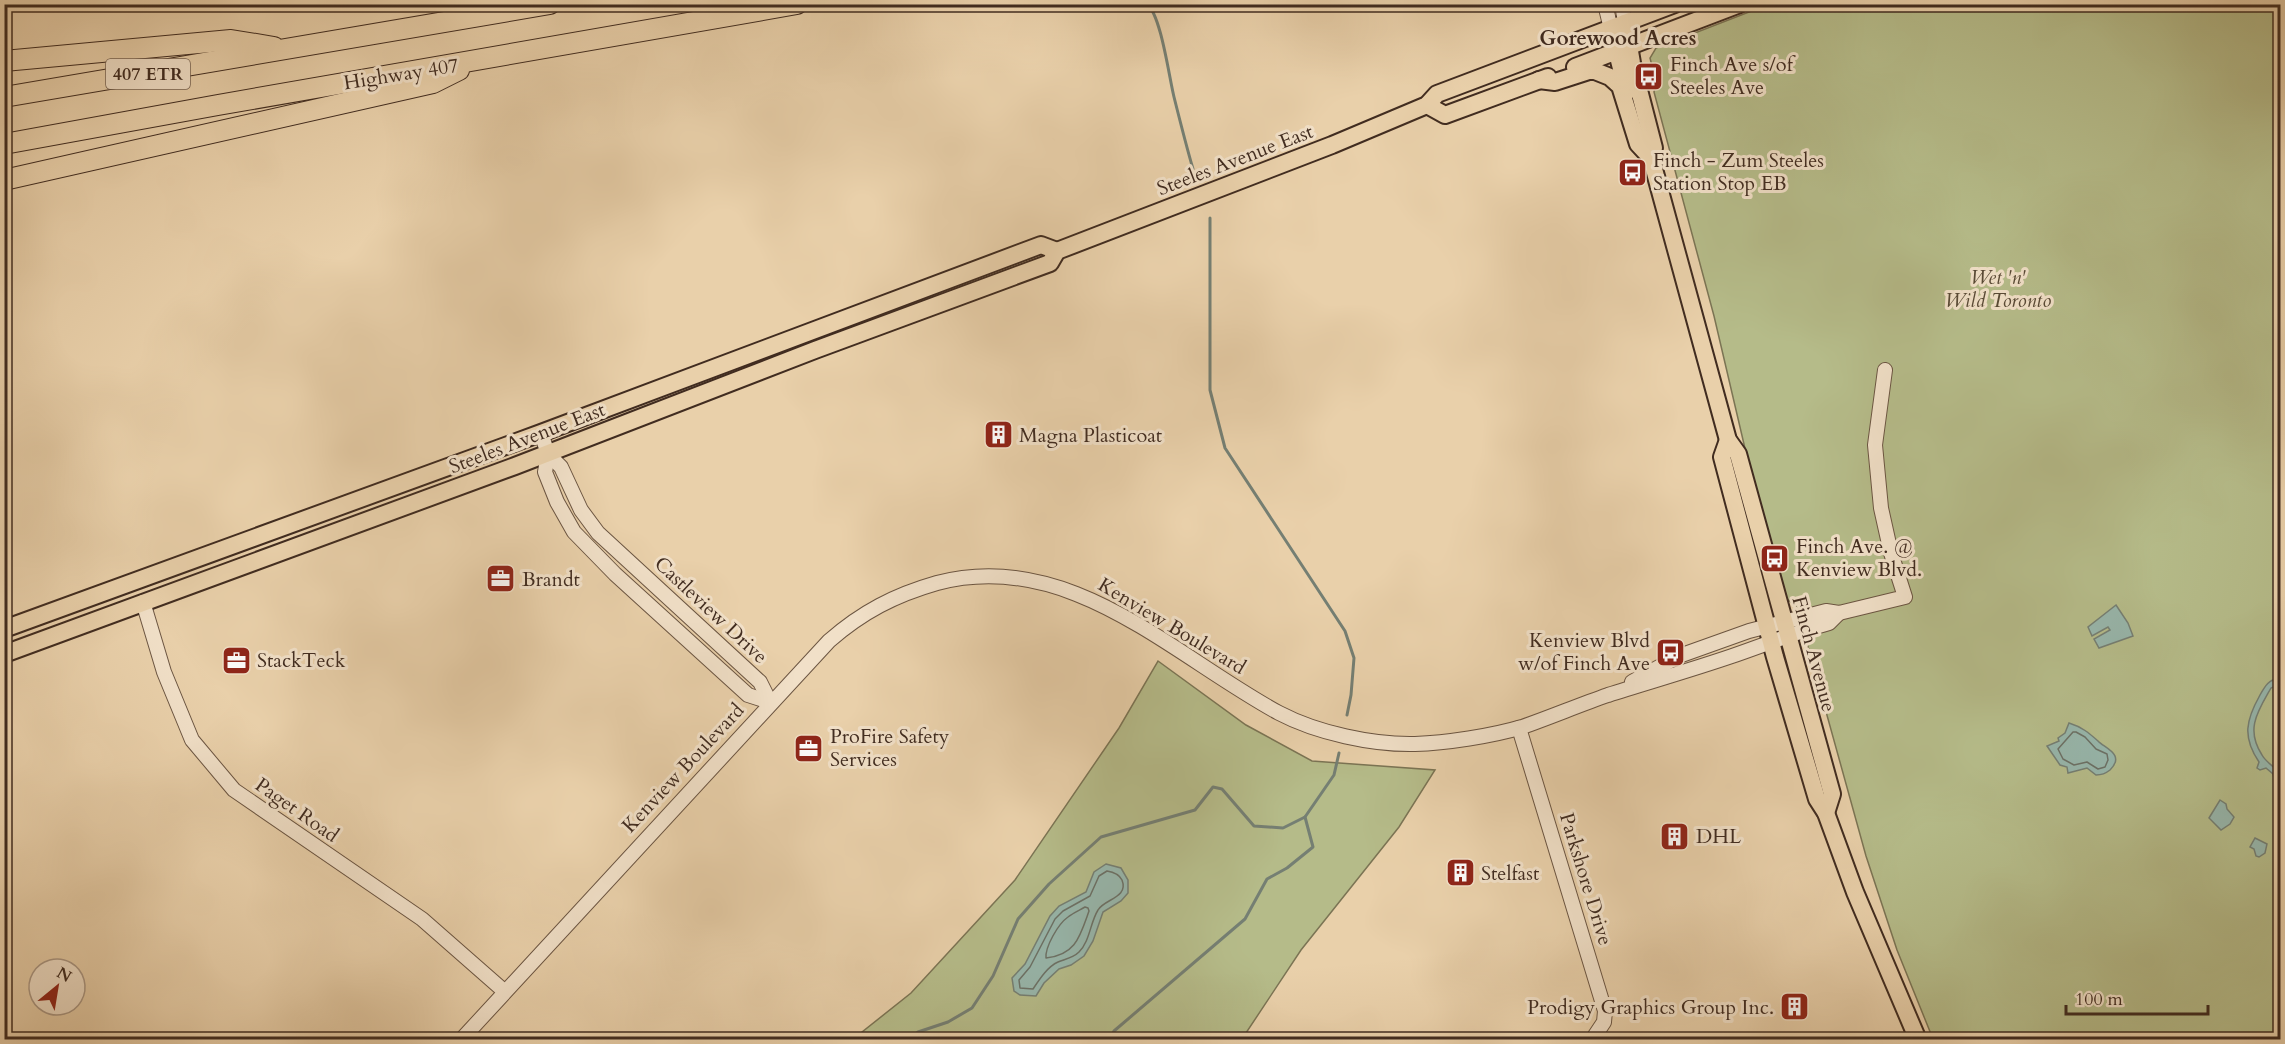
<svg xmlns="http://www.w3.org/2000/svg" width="2285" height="1044" font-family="Cardo,serif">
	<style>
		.green { fill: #b5bb89; stroke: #7b7454; stroke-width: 1.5 }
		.water { fill: #97b6ab; stroke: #757f73; stroke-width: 1.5 }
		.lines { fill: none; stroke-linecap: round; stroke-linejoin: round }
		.shore { stroke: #6c7166; stroke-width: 1.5 }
		.stream { stroke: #757f73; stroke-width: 3 }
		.minor-casing { stroke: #6b5542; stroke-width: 16 }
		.major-casing { stroke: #412c20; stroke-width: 20 }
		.highway-casing { stroke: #412c20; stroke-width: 22 }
		.minor { stroke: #f1e0c8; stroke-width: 14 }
		.major { stroke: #e9d0aa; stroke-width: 16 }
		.highway { stroke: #e9d0aa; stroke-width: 20 }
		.labels { text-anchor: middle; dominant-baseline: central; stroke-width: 6; stroke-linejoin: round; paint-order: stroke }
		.shield { fill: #f1e0c8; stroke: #766252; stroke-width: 1.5 }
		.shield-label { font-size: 18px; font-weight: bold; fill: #412c20 }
		.poi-label { font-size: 20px; fill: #412c20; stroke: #f1e0c8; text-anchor: start }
		.street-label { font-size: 20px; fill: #412c20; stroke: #f1e0c8 }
		.park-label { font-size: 20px; font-style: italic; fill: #584935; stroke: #f1e0c8 }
		.neighbourhood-label { font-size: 21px; font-weight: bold; fill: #412c20; stroke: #f1e0c8 }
	</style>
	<rect width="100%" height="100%" fill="#e9d0aa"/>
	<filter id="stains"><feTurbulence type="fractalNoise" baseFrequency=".00333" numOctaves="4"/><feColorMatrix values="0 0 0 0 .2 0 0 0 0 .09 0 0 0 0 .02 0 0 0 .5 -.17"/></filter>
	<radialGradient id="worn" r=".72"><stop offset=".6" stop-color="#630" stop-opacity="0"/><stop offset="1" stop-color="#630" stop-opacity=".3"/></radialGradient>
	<g class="green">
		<path d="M1767,5H2280V1039H1933L1897,950L1866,856L1797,607L1786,598L1747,457L1714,316L1654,92L1656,81L1650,58L1656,48Z"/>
		<path d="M1158,661L1246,725L1312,761L1435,770L1399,827L1301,950L1242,1039L852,1040L911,993L1015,880L1119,728Z"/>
	</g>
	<g class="water">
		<path d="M2116,605L2128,623L2133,636L2099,648L2094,639L2110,630L2108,627L2092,636L2088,627Z"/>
		<path d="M2280,678V684L2271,688C2258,711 2245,729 2262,755C2266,762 2273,766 2279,772L2280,802L2273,774L2266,768L2260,770L2257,768L2259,762C2242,737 2246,720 2260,695C2265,686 2269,679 2280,678Z"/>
		<path d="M2069,723C2082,727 2089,733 2098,741C2104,748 2126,754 2110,770C2105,774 2102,775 2096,775L2087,768L2068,773L2067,767L2060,765L2047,746L2059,741L2058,738L2065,733Z"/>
		<path d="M2220,800L2226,804L2227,809L2234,817L2230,824L2221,830L2209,818Z"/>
		<path d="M2255,838L2267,844L2265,853L2259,857L2256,856L2254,849L2250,847Z"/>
		<path d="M1106,864L1121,868L1128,880V893L1121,901L1103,912L1093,941L1084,956L1071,965L1059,969L1044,983L1036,996L1020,995L1014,991L1012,978L1025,964L1050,916L1059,906L1086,892L1094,872Z"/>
	</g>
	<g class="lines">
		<g class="shore">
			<path d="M2076,732L2085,737L2096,749L2107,754L2108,760L2105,767L2098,769L2087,762L2074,765L2063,759L2058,749L2073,732Z"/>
			<path d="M1107,871C1113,872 1119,874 1122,880C1129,898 1104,899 1098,910C1090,923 1090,941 1079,952C1073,958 1065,959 1058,962C1047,967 1039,980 1033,989L1020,988L1019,980L1030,967L1055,919L1063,911L1090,896L1099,876Z"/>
			<path d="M1085,907L1088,908L1089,911C1080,936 1076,955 1046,958C1045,947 1058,924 1068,917C1073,913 1080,910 1085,907Z"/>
		</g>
		<g class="stream">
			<path d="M1147,4C1161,15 1169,77 1174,97C1180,121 1186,145 1193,169"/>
			<path d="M1210,218V390L1225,448L1345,631L1354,658L1351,695L1347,715"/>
			<path d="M907,1040L918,1032L948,1022L972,1008L993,976L1018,919L1049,884L1101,837L1195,810L1213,787L1222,789L1254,826L1283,828L1305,817L1334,775L1339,753"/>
			<path d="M1109,1040L1114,1031L1245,919L1267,879L1287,868L1313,847L1305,817"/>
		</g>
		<defs>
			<g id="minor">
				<path d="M1605,4L1611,29"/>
				<path d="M1622,4L1625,23"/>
				<path d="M541,433L548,454L561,467L581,510L598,533L760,682L770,702"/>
				<path d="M548,454L545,472L557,502L574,532L615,574L748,695L770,702"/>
				<path d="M143,602L164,672L192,740L234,790L422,919L504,991"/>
				<path d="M1632,682L1679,656L1749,631L1826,611L1839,613L1905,597L1891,553L1881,508L1875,445L1885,370"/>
				<path d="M1519,728L1605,1011L1604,1022L1592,1040"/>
				<path d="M461,1040L829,641C862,612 895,595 937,583C1069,548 1172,655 1279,713C1317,733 1373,745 1415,744C1446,743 1492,736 1522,727C1551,717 1579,705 1608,695C1649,682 1691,670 1732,656C1764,645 1796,632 1829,623L1839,613"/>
			</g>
			<g id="major">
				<path d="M1625,23L1632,63L1654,148L1651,158"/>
				<path d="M1611,29L1627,92"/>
				<path d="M1575,67L1740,4"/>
				<path d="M1539,80L1555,82L1589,71H1595L1610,77L1620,86L1638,144L1651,158L1728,440L1738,454L1832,794L1826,813"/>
				<path d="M1427,105L1445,115L1548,77"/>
				<path d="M1728,440L1722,457L1775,657L1817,799L1826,813L1855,892L1918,1040"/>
				<path d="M4,629L541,433L1041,245L1057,251"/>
				<path d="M4,654L515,466L815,350L1050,263L1057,251L1332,145L1427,105L1437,94L1675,4"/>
			</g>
			<g id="highway">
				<path d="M4,61L231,40L274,47"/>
				<path d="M4,97L550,4"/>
				<path d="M4,144L218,105L797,4"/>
				<path d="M4,180L433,83L459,70"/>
			</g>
		</defs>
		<use href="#minor" class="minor-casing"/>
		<use href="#major" class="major-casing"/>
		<use href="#highway" class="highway-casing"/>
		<use href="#minor" class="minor"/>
		<use href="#major" class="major"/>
		<use href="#highway" class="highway"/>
	</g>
	<defs>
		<symbol id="bus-square" viewBox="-11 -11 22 22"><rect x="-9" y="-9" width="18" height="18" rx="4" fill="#8f2418" stroke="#f1e0c8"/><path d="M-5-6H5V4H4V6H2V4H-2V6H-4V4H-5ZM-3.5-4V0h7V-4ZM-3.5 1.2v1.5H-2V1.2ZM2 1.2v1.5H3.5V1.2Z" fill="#fff"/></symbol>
		<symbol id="building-square" viewBox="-11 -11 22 22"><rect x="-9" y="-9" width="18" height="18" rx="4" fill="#8f2418" stroke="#f1e0c8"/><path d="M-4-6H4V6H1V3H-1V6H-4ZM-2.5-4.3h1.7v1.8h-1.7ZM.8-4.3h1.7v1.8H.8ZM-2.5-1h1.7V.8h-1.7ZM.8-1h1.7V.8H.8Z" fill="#fff"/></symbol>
		<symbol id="office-square" viewBox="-11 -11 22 22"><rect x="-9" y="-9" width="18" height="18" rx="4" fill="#8f2418" stroke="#f1e0c8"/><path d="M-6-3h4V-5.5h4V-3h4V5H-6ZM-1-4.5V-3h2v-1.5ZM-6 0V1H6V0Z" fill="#fff"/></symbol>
	</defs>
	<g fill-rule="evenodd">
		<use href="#bus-square" x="1632" y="60" width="33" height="33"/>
		<use href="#bus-square" x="1616" y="156" width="33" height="33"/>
		<use href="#building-square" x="982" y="418" width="33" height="33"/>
		<use href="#bus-square" x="1758" y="542" width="33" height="33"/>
		<use href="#office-square" x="484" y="562" width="33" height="33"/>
		<use href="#bus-square" x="1654" y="636" width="33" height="33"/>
		<use href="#office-square" x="220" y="644" width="33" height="33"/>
		<use href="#office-square" x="792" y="732" width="33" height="33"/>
		<use href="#building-square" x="1658" y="820" width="33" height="33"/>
		<use href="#building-square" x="1444" y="856" width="33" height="33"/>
		<use href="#building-square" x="1778" y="990" width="33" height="33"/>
	</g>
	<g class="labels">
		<rect class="shield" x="106" y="59" width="84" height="30" rx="4.5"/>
		<g class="shield-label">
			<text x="148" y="74">407 ETR</text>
		</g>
		<g class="poi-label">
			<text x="1670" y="64">Finch Ave s/of<tspan x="1670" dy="23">Steeles Ave</tspan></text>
			<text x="1653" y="160">Finch - Zum Steeles<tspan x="1653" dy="23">Station Stop EB</tspan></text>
			<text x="1019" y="435">Magna Plasticoat</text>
			<text x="1796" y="546">Finch Ave. @<tspan x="1796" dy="23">Kenview Blvd.</tspan></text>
			<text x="522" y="579">Brandt</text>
			<text x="1650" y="640" text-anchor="end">Kenview Blvd<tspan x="1650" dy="23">w/of Finch Ave</tspan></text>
			<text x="257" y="660">StackTeck</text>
			<text x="830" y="736">ProFire Safety<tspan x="830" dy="23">Services</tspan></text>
			<text x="1696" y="836">DHL</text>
			<text x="1481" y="873">Stelfast</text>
			<text x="1774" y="1007" text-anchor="end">Prodigy Graphics Group Inc.</text>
		</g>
		<g class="street-label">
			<text transform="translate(401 74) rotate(-9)">Highway 407</text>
			<text transform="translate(1235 160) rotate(-21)">Steeles Avenue East</text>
			<text transform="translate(527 438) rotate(-21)">Steeles Avenue East</text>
			<text transform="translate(711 610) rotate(43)">Castleview Drive</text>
			<text transform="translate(1172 626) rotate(31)">Kenview Boulevard</text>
			<text transform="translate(1814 654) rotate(75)">Finch Avenue</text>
			<text transform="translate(683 768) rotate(-47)">Kenview Boulevard</text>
			<text transform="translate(297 810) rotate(35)">Paget Road</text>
			<text transform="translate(1586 879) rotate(73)">Parkshore Drive</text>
		</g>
		<g class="park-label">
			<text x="1998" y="277">Wet 'n'<tspan x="1998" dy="23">Wild Toronto</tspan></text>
		</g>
		<g class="neighbourhood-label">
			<text x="1618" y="38">Gorewood Acres</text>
		</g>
	</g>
	<rect width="2285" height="1044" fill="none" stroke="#e9d0aa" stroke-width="24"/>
	<rect x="6" y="6" width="2273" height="1032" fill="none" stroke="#412c20" stroke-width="3"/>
	<rect x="12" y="12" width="2261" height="1020" fill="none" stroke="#412c20" stroke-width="1.5"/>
	<g transform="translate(57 987) rotate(30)"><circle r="28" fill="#f1e0c8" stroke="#ab9885" stroke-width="1.5"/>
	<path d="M0-4.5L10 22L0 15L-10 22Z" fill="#8f2418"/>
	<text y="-9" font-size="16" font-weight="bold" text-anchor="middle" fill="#412c20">N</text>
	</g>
	<path d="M2066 1005v9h142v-9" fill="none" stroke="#412c20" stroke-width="3"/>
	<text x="2075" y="1005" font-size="18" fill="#412c20" stroke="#f1e0c8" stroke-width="4.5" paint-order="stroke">100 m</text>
	<rect width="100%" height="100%" filter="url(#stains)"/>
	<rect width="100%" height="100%" fill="url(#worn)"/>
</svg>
